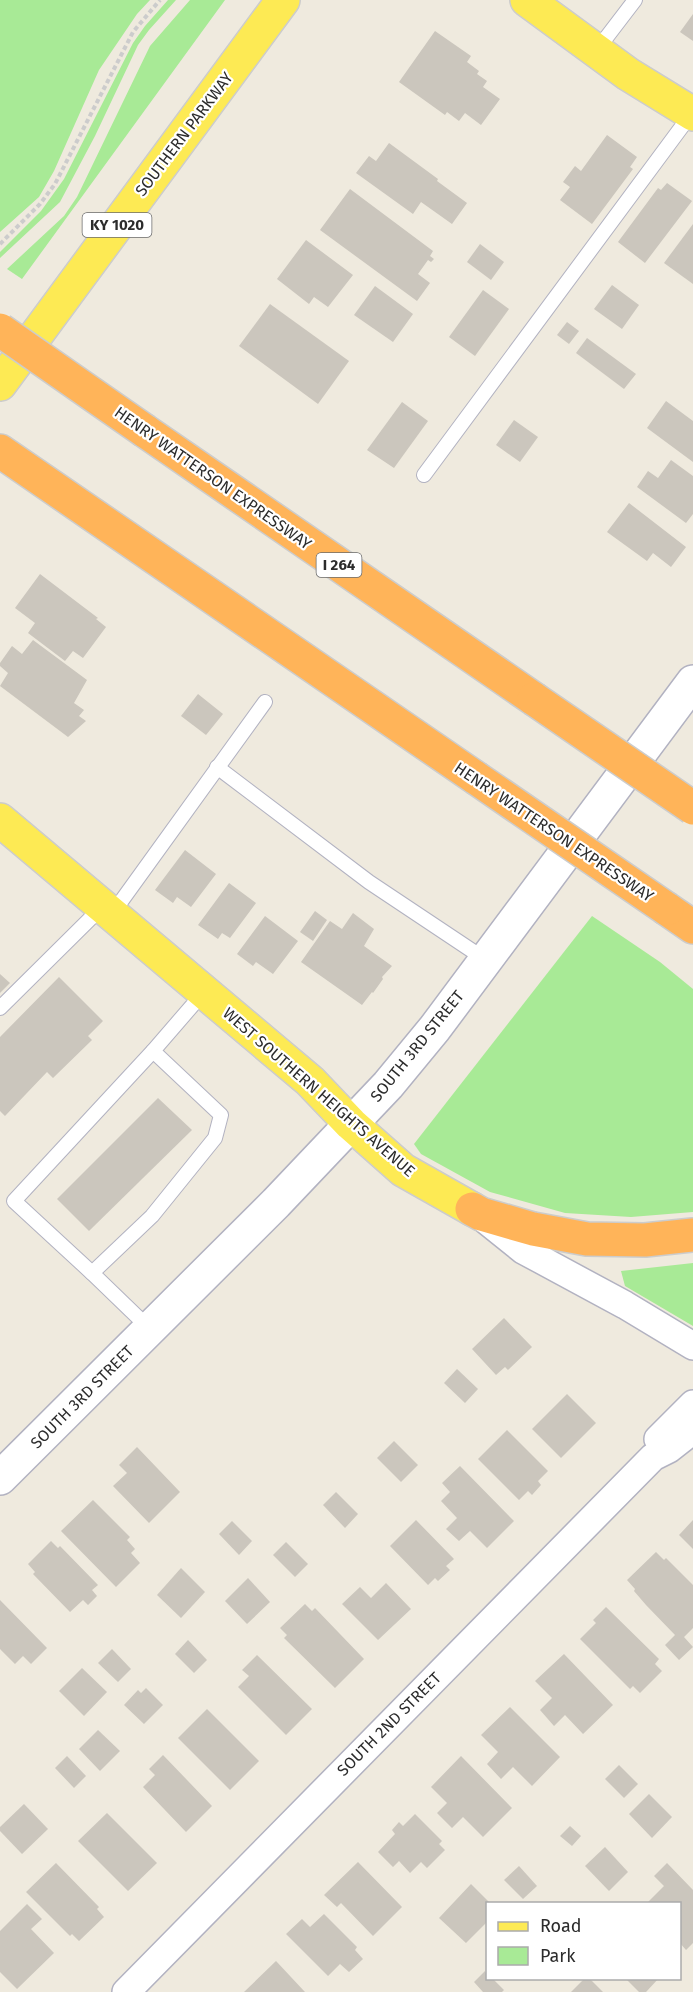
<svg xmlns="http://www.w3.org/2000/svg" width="693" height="1992" font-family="'Fira Sans',sans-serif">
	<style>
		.green { fill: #a8ea96 }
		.building { fill: #cbc6bd }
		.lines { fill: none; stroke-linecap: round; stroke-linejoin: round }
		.service-casing { stroke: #b2b2c1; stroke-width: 16 }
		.minor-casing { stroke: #b2b2c1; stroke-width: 30 }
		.secondary-casing { stroke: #b2b2c1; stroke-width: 36 }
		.primary-casing { stroke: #ccc; stroke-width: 36 }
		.motorway-casing { stroke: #ccc; stroke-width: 36 }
		.path { stroke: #ccc; stroke-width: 4; stroke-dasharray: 4.5 3; stroke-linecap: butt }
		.service { stroke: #fff; stroke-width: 14 }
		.minor { stroke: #fff; stroke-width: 27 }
		.secondary { stroke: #fff; stroke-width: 33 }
		.primary { stroke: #fdea54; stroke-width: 33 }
		.motorway { stroke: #ffb459; stroke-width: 33 }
		.motorway-bridge-casing { stroke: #ccc; stroke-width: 36; stroke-linecap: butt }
		.motorway-bridge { stroke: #ffb459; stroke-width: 33 }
		.labels { text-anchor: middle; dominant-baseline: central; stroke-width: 4.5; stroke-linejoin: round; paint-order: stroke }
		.shield { fill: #fff; stroke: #6b6b6b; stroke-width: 1.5 }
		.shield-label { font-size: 15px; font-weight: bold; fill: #2c2c2c }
		.street-label { font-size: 16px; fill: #2c2c2c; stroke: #fff }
	</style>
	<rect width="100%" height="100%" fill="#efeade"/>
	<g class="green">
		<path d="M0,0H150L137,14L99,70L54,171L39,197L0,232Z"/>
		<path d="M168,0H176L149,30L138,45L95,136L60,202L0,258V252L41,211L64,179L133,43L145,26Z"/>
		<path d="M190,0H225L22,279L7,269L64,216L77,197L150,46Z"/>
		<path d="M592,916L660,962L693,989V1212L631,1217L565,1213L490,1192L421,1154L414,1144Z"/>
		<path d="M693,1263V1326L625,1286L621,1271Z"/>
	</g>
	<g class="building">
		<path d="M693,14V41L680,32Z"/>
		<path d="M435,31L471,56L467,62L479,71L477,74L487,81L483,87L500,99L481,125L465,113L459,121L447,112L445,115L399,82Z"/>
		<path d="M607,135L637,157L630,167L633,169L592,224L560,200L570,187L563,182L575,166L581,171Z"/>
		<path d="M389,143L438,179L437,181L467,203L452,224L421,202L413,214L356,173L369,156L376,161Z"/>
		<path d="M667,183L692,201L645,263L618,242L658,188L661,190Z"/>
		<path d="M350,189L433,251L430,256L434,259L431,262L428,260L418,274L430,283L417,301L320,230Z"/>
		<path d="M693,224V284L664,263Z"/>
		<path d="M306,240L353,275L328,307L314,297L309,304L277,279Z"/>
		<path d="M480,244L504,262L491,280L467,262Z"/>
		<path d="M612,285L639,305L622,329L594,309Z"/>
		<path d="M375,286L413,314L393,342L354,315Z"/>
		<path d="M483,290L509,309L475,356L449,337Z"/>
		<path d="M270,304L349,361L318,404L239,346Z"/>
		<path d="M567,322L579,331L569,344L557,335Z"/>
		<path d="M587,338L636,374L624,389L576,353Z"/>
		<path d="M666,401L693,421V462L647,428Z"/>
		<path d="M402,402L428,421L394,468L367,450Z"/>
		<path d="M514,420L538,437L520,462L496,445Z"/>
		<path d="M671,460L693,476V514L686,523L637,487L648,471L658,478Z"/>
		<path d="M629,503L686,547L671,567L653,553L647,561L607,532Z"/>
		<path d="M40,574L98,618L96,619L106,627L83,658L73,651L65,661L28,633L35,623L15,608Z"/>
		<path d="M33,640L87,680L74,703L84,710L79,716L86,721L68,737L0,686L8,673L0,666V663L12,646L22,654Z"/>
		<path d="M198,694L223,714L206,735L181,716Z"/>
		<path d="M185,850L216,874L191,907L177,897L173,903L155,890Z"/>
		<path d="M229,883L256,903L230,938L222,933L218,939L198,925Z"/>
		<path d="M315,911L327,920L313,941L300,932Z"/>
		<path d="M353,913L374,929L364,946L392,966L382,977L383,979L373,993L372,992L362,1005L301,962L330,921L342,929Z"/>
		<path d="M265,916L298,941L273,974L256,962L253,966L237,954Z"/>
		<path d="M0,974L10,983L0,993Z"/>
		<path d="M59,977L103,1021L88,1036L92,1040L53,1078L47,1072L5,1116L0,1111V1037Z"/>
		<path d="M158,1098L192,1130L89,1231L57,1199Z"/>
		<path d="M504,1318L532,1347L508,1370L505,1367L496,1375L472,1349Z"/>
		<path d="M457,1369L478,1389L465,1403L444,1383Z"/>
		<path d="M567,1394L596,1423L561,1458L532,1429Z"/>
		<path d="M507,1430L548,1471L538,1481L541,1485L532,1495L528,1491L519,1500L478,1459Z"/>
		<path d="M394,1441L418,1465L401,1482L377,1458Z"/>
		<path d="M137,1447L180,1492L149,1523L113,1486L127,1473L119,1465Z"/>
		<path d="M460,1466L514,1521L487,1548L470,1531L459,1541L446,1529L457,1518L441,1501L450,1492L442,1483Z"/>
		<path d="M336,1492L358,1514L345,1528L323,1505Z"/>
		<path d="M93,1500L130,1537L127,1540L135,1549L131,1553L140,1563L116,1587L61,1531Z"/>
		<path d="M416,1520L454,1559L446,1566L450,1570L438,1581L435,1578L428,1585L390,1546Z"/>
		<path d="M693,1520V1549L679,1535Z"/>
		<path d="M232,1521L252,1541L239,1555L219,1534Z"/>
		<path d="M51,1541L58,1548L60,1546L98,1585L92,1590L97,1596L88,1605L83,1600L70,1612L33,1574L35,1572L28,1564Z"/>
		<path d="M286,1542L308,1564L295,1577L273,1555Z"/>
		<path d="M656,1552L664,1560L666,1558L693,1585V1628L684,1637L693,1647L679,1660L665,1645L675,1635L646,1605L634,1591L635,1589L627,1580Z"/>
		<path d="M181,1568L205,1592L181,1618L157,1595Z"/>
		<path d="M248,1578L270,1602L247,1624L225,1601Z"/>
		<path d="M386,1583L411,1609L378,1640L342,1604L360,1587L371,1598Z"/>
		<path d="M0,1600L47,1648L31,1664L23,1656L15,1664L0,1649Z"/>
		<path d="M305,1604L312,1611L315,1608L364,1659L335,1688L284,1638L287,1635L280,1628Z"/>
		<path d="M606,1607L659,1659L655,1664L662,1671L640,1693L633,1686L630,1689L580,1639L596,1623L593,1620Z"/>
		<path d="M188,1640L207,1660L194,1673L175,1654Z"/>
		<path d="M112,1649L131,1669L118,1682L98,1663Z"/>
		<path d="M564,1654L613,1705L583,1734L565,1715L554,1726L540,1710L552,1698L535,1681Z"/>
		<path d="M257,1655L312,1709L286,1735L238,1687L249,1676L242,1670Z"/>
		<path d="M82,1668L107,1692L84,1716L59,1691Z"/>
		<path d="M146,1688L163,1705L144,1724L124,1705L138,1690L141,1693Z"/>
		<path d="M510,1707L560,1757L532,1786L513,1767L501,1779L487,1764L498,1752L481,1735Z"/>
		<path d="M207,1709L259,1761L230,1790L178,1738Z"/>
		<path d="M98,1730L120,1751L100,1771L79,1749Z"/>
		<path d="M163,1755L212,1806L186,1832L143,1787L155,1775L149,1769Z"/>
		<path d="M67,1756L86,1776L74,1788L55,1768Z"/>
		<path d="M461,1756L512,1808L483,1837L463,1817L452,1828L437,1813L447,1803L431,1787Z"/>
		<path d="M619,1765L638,1784L624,1798L605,1779Z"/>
		<path d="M649,1794L672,1817L652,1838L629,1814Z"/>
		<path d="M24,1804L48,1829L22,1854L0,1831V1827Z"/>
		<path d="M107,1813L157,1863L128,1891L78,1841Z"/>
		<path d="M415,1814L442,1841L439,1844L445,1850L427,1868L421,1862L410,1873L399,1861L393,1867L378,1852L395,1834L392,1830L399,1822L403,1826Z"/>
		<path d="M570,1826L581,1836L572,1846L560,1836Z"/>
		<path d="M605,1847L628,1872L609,1891L585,1866Z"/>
		<path d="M358,1862L402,1907L373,1936L341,1903L337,1907L324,1895Z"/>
		<path d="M56,1863L99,1907L97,1909L104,1917L79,1941L72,1934L70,1936L26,1892Z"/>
		<path d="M667,1863L693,1890V1943L686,1950L680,1943V1904H646L664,1886L654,1876Z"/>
		<path d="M519,1866L537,1886L523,1899L504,1880Z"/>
		<path d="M471,1884L491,1904H488V1921L466,1943L439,1918Z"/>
		<path d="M27,1904L42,1919L31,1929L54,1953L17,1989L0,1972V1931Z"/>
		<path d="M324,1914L357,1947L355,1950L363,1959L349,1972L340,1964L328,1976L286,1934L302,1919L310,1927Z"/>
		<path d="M276,1961L305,1992H244Z"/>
		<path d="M485,1971L488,1978H492L504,1990L502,1992H483L474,1982Z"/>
		<path d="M585,1978H589L603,1992H571Z"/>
		<path d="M625,1978H659L646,1992H639Z"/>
	</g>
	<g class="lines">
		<defs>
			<g id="service">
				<path d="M596,51L635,0"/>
				<path d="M424,475L692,113"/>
				<path d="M217,767L369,882L486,960"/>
				<path d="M112,914L265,702"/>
				<path d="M0,1008L102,907"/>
				<path d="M92,1273L14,1201L153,1051"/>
				<path d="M151,1330L92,1273L152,1216L215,1138L221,1115L153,1051L204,992"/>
			</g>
			<g id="minor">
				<path d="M482,1217L523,1250L625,1305L693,1346"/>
				<path d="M658,1439L693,1404"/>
				<path d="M126,1992L653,1457L669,1449L693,1430"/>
			</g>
			<path id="secondary" d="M0,1478L276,1203L388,1085L435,1028L693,682"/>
			<g id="primary">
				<path d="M527,0L628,74L693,114"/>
				<path d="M0,384L283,0"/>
				<path d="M0,820L310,1081L351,1124L403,1170L472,1209"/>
			</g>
			<g id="motorway">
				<path d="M145,431L534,699"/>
				<path d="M0,451L476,778"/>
				<path d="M667,909L693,927"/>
				<path d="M472,1209L481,1214L533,1229L587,1239L645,1240L693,1235"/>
			</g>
		</defs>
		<use href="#service" class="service-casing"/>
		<use href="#minor" class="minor-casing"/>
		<use href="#secondary" class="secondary-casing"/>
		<use href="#primary" class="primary-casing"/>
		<use href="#motorway" class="motorway-casing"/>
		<path class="path" d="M0,244L40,204L55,184L133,32L160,0"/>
		<use href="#service" class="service"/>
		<use href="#minor" class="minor"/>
		<use href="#secondary" class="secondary"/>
		<use href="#primary" class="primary"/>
		<use href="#motorway" class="motorway"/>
		<defs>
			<g id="motorway-bridge">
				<path d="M0,330L145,431"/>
				<path d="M534,699L693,808"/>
				<path d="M476,778L667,909"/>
			</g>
		</defs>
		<use href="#motorway-bridge" class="motorway-bridge-casing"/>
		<use href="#motorway-bridge" class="motorway-bridge"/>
	</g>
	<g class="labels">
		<g class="shield">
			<rect x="82.5" y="213" width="69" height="24" rx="4.5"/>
			<rect x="316.5" y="553" width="45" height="24" rx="4.5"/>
		</g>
		<g class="shield-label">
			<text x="117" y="225">KY 1020</text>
			<text x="339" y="565">I 264</text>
		</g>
		<g class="street-label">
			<text transform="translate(184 134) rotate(-53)">SOUTHERN PARKWAY</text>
			<text transform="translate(213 478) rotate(35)">HENRY WATTERSON EXPRESSWAY</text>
			<text transform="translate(554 832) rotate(34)">HENRY WATTERSON EXPRESSWAY</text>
			<text transform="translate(417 1046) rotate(-51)">SOUTH 3RD STREET</text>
			<text transform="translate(319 1092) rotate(41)">WEST SOUTHERN HEIGHTS AVENUE</text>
			<text transform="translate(82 1397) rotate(-45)">SOUTH 3RD STREET</text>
			<text transform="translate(389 1724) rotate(-45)">SOUTH 2ND STREET</text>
		</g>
	</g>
	<rect x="486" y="1902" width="195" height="78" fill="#ffffff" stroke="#ababab" stroke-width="1.5"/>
	<rect x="498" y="1922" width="30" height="9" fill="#fdea54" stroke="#ababab" stroke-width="1.5"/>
	<text x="540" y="1932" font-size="18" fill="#2c2c2c">Road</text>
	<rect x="498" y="1947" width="30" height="18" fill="#a8ea96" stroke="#ababab" stroke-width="1.5"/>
	<text x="540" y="1962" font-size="18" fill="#2c2c2c">Park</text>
</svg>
